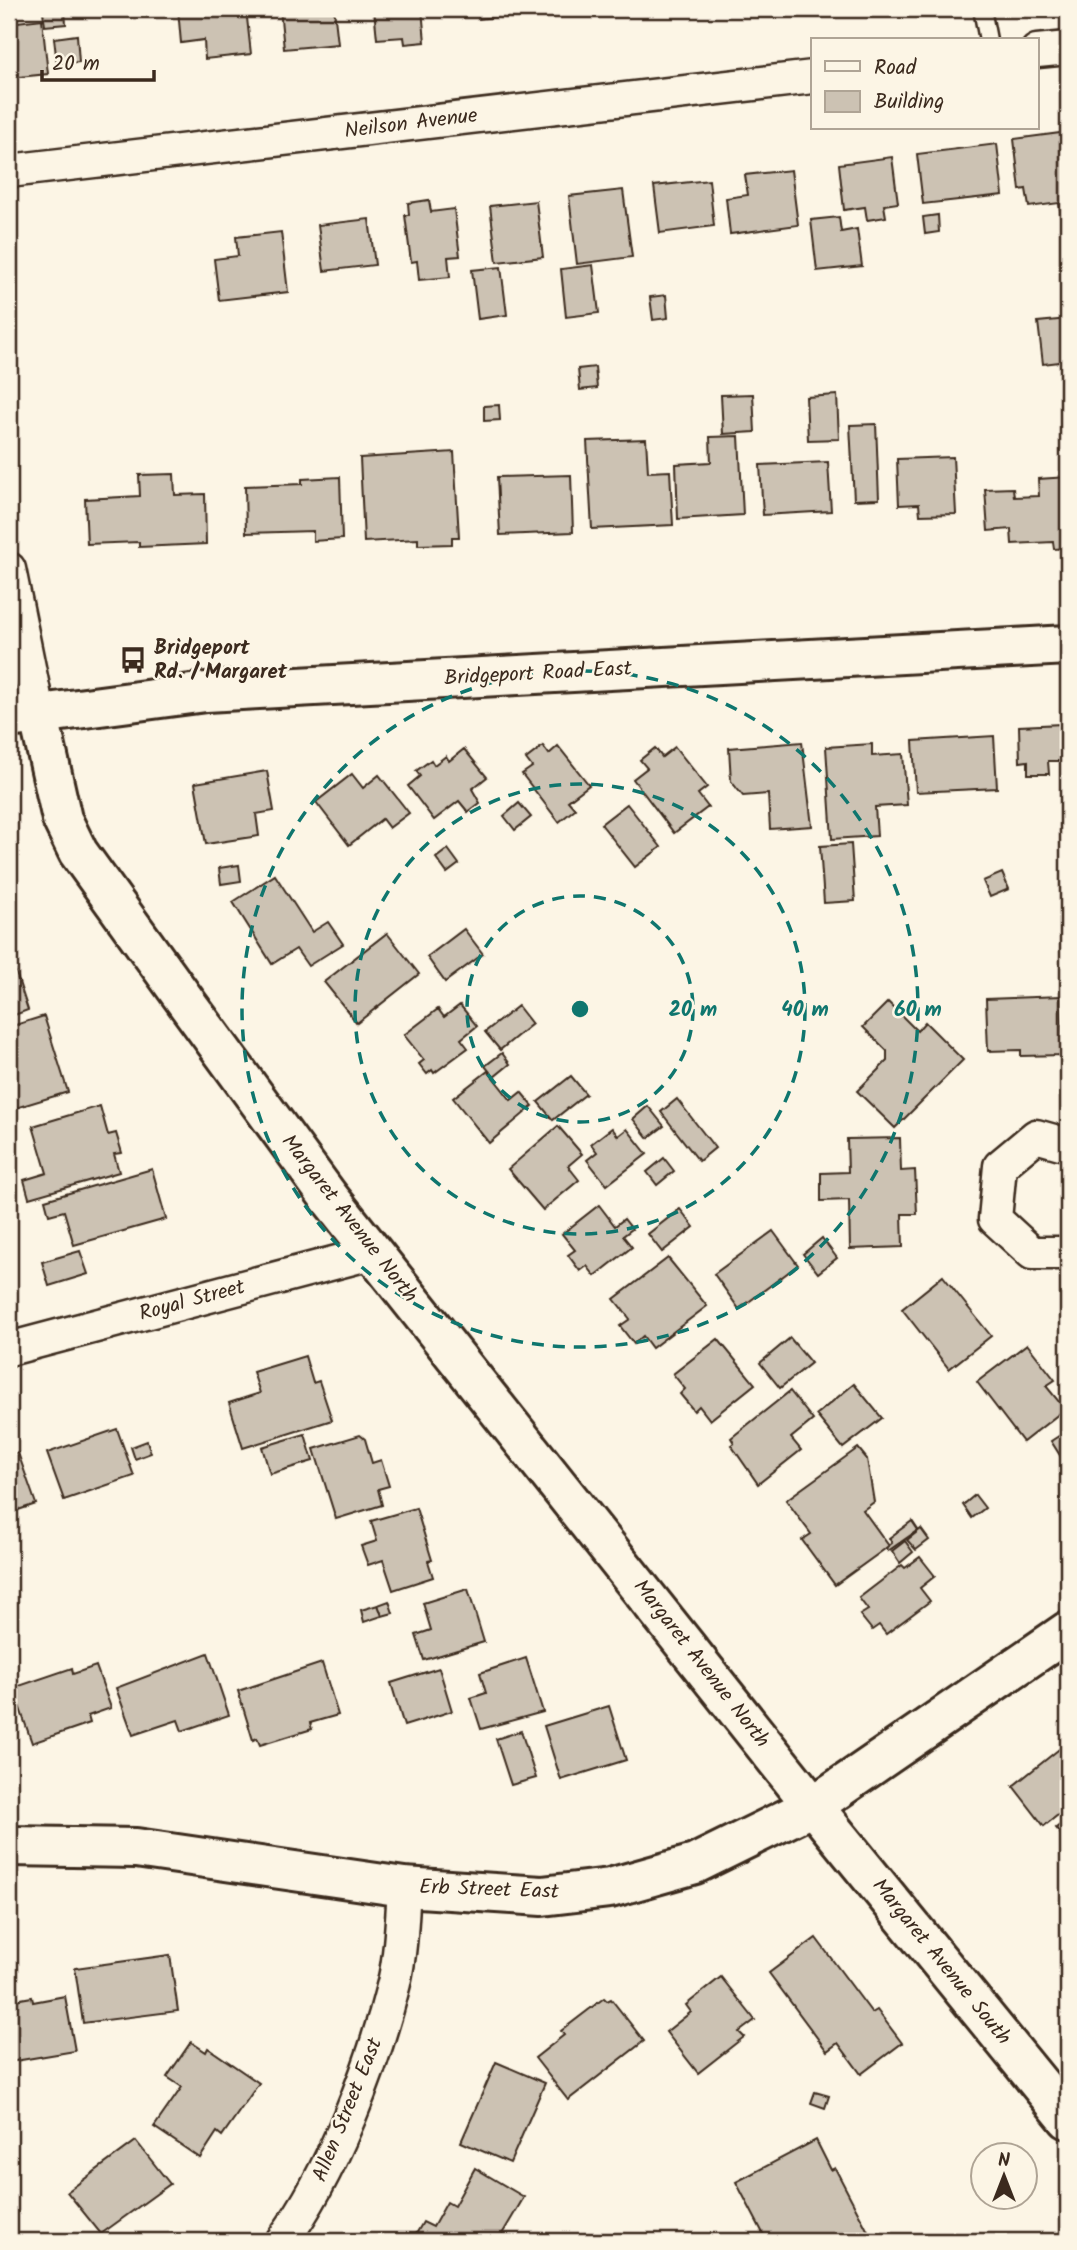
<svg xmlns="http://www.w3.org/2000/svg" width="1077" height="2250" font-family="Kalam,sans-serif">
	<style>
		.building { fill: #ccc2b3; stroke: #3b2a1e; stroke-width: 2 }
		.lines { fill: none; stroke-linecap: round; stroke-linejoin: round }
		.service-casing { stroke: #3b2a1e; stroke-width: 21 }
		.minor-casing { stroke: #3b2a1e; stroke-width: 37 }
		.tertiary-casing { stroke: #3b2a1e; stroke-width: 44 }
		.secondary-casing { stroke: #3b2a1e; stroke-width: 44 }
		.service { stroke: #fcf5e5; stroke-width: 16 }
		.minor { stroke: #fcf5e5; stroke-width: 32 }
		.tertiary { stroke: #fcf5e5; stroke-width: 38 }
		.secondary { stroke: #fcf5e5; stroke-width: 38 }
		.ring { fill: none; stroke: #0f766e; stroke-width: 3.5; stroke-dasharray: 12 9 }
		.labels { text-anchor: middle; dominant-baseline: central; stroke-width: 5; stroke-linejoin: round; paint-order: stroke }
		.street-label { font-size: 21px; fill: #3b2a1e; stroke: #fcf5e5 }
		.poi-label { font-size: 21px; font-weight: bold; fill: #3b2a1e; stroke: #fcf5e5; text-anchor: start }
		.centre { fill: #0f766e; stroke: #fcf5e5; stroke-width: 3.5 }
		.ring-label { font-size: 21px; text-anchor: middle; font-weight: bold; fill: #0f766e; stroke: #fcf5e5; stroke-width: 5; stroke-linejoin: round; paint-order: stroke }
	</style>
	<rect width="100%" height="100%" fill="#fcf5e5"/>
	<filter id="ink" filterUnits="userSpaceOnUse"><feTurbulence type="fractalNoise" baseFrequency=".0143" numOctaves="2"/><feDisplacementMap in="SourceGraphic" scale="14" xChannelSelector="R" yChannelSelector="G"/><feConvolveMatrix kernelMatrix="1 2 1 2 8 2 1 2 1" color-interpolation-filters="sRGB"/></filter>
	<g filter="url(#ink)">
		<g class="building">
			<path d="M178,9H246L251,54L205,59L204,40L181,43Z"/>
			<path d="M280,9H334L338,44L284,49Z"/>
			<path d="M374,9H422L425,42L405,44L404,37L377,39Z"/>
			<path d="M438,9H509L510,15L479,19L478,11L439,15Z"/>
			<path d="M537,9H594V11L538,17Z"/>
			<path d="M65,10L66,24L45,26L43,12Z"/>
			<path d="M42,19L48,74L9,78V23Z"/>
			<path d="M77,35L79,62L57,64L54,38Z"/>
			<path d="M1068,132V216L1061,217L1059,203L1029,207L1026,189L1020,190L1014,139Z"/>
			<path d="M997,144L1003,195L923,204L917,154Z"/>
			<path d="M892,157L898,203L884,205L886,217L867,220L865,207L844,210L839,164Z"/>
			<path d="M791,170L798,225L730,234L726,198L748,195L745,175Z"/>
			<path d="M709,180L714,226L660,233L654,186Z"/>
			<path d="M623,190L632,257L577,264L569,196Z"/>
			<path d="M429,200L431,212L454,209L460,256L448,257L450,277L419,280L417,261L411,262L405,215H409L408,203Z"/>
			<path d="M536,201L543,257L497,262L490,206Z"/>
			<path d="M938,215L939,232L925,234L923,217Z"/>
			<path d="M839,217L841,232L857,229L862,266L817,271L811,220Z"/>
			<path d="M369,219L375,265L324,271L318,225Z"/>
			<path d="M281,232L288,292L219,300L214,259L238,256L236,237Z"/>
			<path d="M593,265L599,313L566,317L561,269Z"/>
			<path d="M501,267L507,315L478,319L472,270Z"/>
			<path d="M666,295L668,318L653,320L650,297Z"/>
			<path d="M1068,319V361L1043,364L1038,322Z"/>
			<path d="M595,367L597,388L580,390L578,369Z"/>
			<path d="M753,394L755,432L723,434L721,395Z"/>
			<path d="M837,395L839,439L808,440L806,397Z"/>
			<path d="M499,405L500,420L484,421V406Z"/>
			<path d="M876,424L879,499L854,500L850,425Z"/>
			<path d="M739,436L743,515L678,519L676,464L711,462L710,437Z"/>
			<path d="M646,439L648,472L670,471L673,525L592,529L587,441Z"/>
			<path d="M454,452L459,537H452V544L418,545V539L364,542L360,458Z"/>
			<path d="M953,457L956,514L920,515L919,504L899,505L897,459Z"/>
			<path d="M828,462L831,511L763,515L760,465Z"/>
			<path d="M174,474L175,495L205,494L206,544L139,547V542L87,544L85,499L140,496L139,475Z"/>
			<path d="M571,475L573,532L500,535L497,477Z"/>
			<path d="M340,477L342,539L313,541V531L246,533L245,486L302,484V479Z"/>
			<path d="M1068,477V548L1054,549L1053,542L1012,544L1011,529L988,531L985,489L1013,488L1014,497L1039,496L1038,479Z"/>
			<path d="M1061,712H1068V761H1048L1049,774H1028V761L1020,762L1019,726L1062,724Z"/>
			<path d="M994,736L997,788L916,792L913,741Z"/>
			<path d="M802,742L812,826L770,829L768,794L743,796L731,781L729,748Z"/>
			<path d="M872,744V756L903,754L907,805L875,807L877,836L832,839L826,747Z"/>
			<path d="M543,746L549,754L558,746L589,785L568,801L575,809L559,822L522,774L532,767L526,759Z"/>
			<path d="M675,747L707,787L698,794L708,807L674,833L633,779L647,768L640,760L655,748L662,757Z"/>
			<path d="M464,749L487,777L472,789L480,803L468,812L459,801L434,820L408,786L420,776L416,771L431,760L434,765L446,756L449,761Z"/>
			<path d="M267,771L274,811L256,814L259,836L206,844L195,783Z"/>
			<path d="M352,774L363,788L379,775L409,813L389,828L382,819L349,845L316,802Z"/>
			<path d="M519,803L531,817L515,830L504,816Z"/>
			<path d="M627,804L661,847L635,867L601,824Z"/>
			<path d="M851,844L855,901L824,903L820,846Z"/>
			<path d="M448,849L459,864L447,873L436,858Z"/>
			<path d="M239,865L241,881L221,884L219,868Z"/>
			<path d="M1002,873L1009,889L990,897L983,881Z"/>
			<path d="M275,875L312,932L328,922L343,944L308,966L296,949L272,964L233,902Z"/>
			<path d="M464,929L483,954L445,982L427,957Z"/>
			<path d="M387,933L419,974L357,1023L324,982Z"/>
			<path d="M9,962L12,971L15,970L28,1010L9,1017Z"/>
			<path d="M1061,996L1063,1055L1021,1056V1050L988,1051L986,999Z"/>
			<path d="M888,1002L917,1031L925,1022L963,1060L895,1128L857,1091L887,1061V1051L863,1027Z"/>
			<path d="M460,1005L477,1026L461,1039L468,1048L434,1073L432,1070L427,1074L419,1064L424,1060L404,1035L438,1009L444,1017Z"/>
			<path d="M518,1006L532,1024L500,1050L485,1032Z"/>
			<path d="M44,1016L68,1092L9,1110V1027Z"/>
			<path d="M502,1053L510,1064L494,1077L485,1066Z"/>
			<path d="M488,1071L511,1100L521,1092L533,1106L489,1143L453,1098Z"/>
			<path d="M571,1076L586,1094L553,1120L538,1102Z"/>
			<path d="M677,1099L715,1148L699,1161L661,1112Z"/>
			<path d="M100,1106L108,1135L116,1133L122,1153L114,1154L119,1172L29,1198L24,1180L47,1173L33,1126Z"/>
			<path d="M648,1106L664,1126L648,1138L633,1119Z"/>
			<path d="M558,1126L582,1154L568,1166L579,1180L543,1210L508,1169Z"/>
			<path d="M612,1128L618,1136L627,1129L647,1154L607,1185L587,1160L597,1152L591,1144Z"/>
			<path d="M900,1138L901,1171L915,1170L917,1214H902L903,1247L850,1249L849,1200L821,1201V1173L848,1172L847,1139Z"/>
			<path d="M664,1158L674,1171L657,1185L647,1172Z"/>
			<path d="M152,1169L166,1219L74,1245L64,1211L49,1215L45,1200Z"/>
			<path d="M599,1205L615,1226L624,1219L632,1229L623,1236L632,1247L595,1276L587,1266L580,1271L568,1255L575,1250L562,1234Z"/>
			<path d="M680,1209L694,1227L662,1252L648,1234Z"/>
			<path d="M773,1231L798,1265L739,1309L714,1274Z"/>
			<path d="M822,1238L837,1258L818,1273L803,1254Z"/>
			<path d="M80,1251L88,1274L49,1286L42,1262Z"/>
			<path d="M668,1258L707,1306L652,1348L643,1336L634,1344L620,1326L630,1319L614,1299Z"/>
			<path d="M943,1276L991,1336L949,1369L902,1309Z"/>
			<path d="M790,1338L811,1363L780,1388L760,1363Z"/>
			<path d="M718,1339L755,1384L710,1420L699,1406L694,1411L680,1394L685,1389L673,1374Z"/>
			<path d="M1027,1344L1055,1380L1046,1386L1065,1409L1023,1442L977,1382Z"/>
			<path d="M305,1356L313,1383L319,1381L332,1420L243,1448L229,1403L260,1393L253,1372Z"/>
			<path d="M854,1384L882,1418L843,1448L816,1415Z"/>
			<path d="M790,1391L813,1420L791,1438L801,1450L758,1484L731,1445L734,1443L731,1438Z"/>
			<path d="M117,1429L134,1476L64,1500L47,1453Z"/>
			<path d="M1068,1430V1468L1051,1441Z"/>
			<path d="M305,1434L313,1461L270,1474L262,1447Z"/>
			<path d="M360,1435L365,1439L372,1463L381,1460L389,1486L378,1489L382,1505L336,1519L314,1449Z"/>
			<path d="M147,1441L151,1453L135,1459L131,1447Z"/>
			<path d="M858,1448L867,1459L874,1502L863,1510L889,1546L835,1585L802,1540L811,1534L786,1500Z"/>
			<path d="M18,1453L36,1504L9,1513V1456Z"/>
			<path d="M975,1495L985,1508L972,1518L963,1505Z"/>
			<path d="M416,1508L432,1560L428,1561L433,1577L393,1590L383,1560L368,1565L361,1546L377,1541L371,1521Z"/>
			<path d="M912,1521L918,1530L888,1551L886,1548L892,1543L889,1538Z"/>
			<path d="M921,1529L929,1540L916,1550L907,1540Z"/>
			<path d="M905,1541L913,1552L900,1563L892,1551Z"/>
			<path d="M920,1557L935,1576L920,1588L930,1601L886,1634L879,1625L872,1630L860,1615L868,1610L859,1598L902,1565L905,1568Z"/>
			<path d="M468,1589L484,1642L424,1660L416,1635L431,1630L423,1603Z"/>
			<path d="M389,1601L393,1613L382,1616L378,1605Z"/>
			<path d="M378,1605L382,1616L364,1622L361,1610Z"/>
			<path d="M208,1653L229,1715L182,1731L178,1720L133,1735L116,1688Z"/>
			<path d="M526,1658L543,1712L481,1729L471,1698L486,1693L480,1673Z"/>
			<path d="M322,1663L338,1715L310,1723L312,1729L260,1745L257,1738L253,1740L238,1691Z"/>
			<path d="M96,1666L111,1708L88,1716L90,1723L32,1743L13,1688L72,1668L73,1674Z"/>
			<path d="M439,1668L452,1711L404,1726L391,1683Z"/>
			<path d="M609,1706L626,1760L561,1780L544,1726Z"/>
			<path d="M521,1731L536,1778L511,1785L496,1739Z"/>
			<path d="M1068,1742V1807L1044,1826L1013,1786Z"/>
			<path d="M1068,1819V1843L1056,1828Z"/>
			<path d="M816,1938L872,2013L877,2010L902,2043L861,2074L838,2043L827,2051L769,1973Z"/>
			<path d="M170,1955L178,2011L83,2023L75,1968Z"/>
			<path d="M721,1977L755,2020L739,2032L744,2037L698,2073L666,2032L691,2012L686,2005Z"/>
			<path d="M65,1996L75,2051L9,2062V2001L32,1997L33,2002Z"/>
			<path d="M604,1998L607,2001L611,1999L644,2041L568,2100L535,2058L564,2035L561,2031Z"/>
			<path d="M191,2042L206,2052L208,2048L259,2083L222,2136L217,2132L200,2158L154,2127L182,2087L167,2077Z"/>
			<path d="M496,2062L545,2083L510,2163L461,2142Z"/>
			<path d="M815,2092L829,2096L825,2108L811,2103Z"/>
			<path d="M816,2140L831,2170L835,2168L873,2241H767L736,2182Z"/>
			<path d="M136,2141L170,2184L101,2234L67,2192Z"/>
			<path d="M475,2168L524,2197L498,2241H412L423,2222L433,2227L447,2202L454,2206Z"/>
		</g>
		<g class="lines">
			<defs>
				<path id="service" d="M982,9L988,40"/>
				<g id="minor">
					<path d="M1037,51L1068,48"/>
					<path d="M9,171L813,77"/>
					<path d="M9,569L38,712"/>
					<path d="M1068,1145L1036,1136L1000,1166L995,1219L1032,1253H1068"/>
					<path d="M9,1349L375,1252"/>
					<path d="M282,2241C332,2175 374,2063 394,1983C401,1952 402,1919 404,1887"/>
				</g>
				<path id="tertiary" d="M38,712L62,819L78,852L189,1006L328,1196L813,1806L1068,2119"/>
				<g id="secondary">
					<path d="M9,718L206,692L1068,645"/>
					<path d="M9,1846L136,1848L404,1887L542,1896L610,1888L695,1864L813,1806L1068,1631"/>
				</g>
			</defs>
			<use href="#service" class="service-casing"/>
			<use href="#minor" class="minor-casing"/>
			<use href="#tertiary" class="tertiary-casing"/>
			<use href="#secondary" class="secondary-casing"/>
			<use href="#service" class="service"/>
			<use href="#minor" class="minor"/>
			<use href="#tertiary" class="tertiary"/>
			<use href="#secondary" class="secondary"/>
		</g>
	</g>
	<g class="ring">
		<circle cx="580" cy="1009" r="113"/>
		<circle cx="580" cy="1009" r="225"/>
		<circle cx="580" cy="1009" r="338"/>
	</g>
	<defs>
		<symbol id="bus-bare" viewBox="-9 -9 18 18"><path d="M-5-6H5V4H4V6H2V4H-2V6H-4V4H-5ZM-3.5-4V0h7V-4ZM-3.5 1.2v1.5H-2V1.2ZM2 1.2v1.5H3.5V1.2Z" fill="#3b2a1e" stroke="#fcf5e5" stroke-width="2.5" paint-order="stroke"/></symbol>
	</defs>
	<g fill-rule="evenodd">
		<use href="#bus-bare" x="114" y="641" width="38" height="38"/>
	</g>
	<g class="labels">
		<g class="street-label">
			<text transform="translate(411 124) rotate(-7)">Neilson Avenue</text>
			<text transform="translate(538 674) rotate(-3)">Bridgeport Road East</text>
			<text transform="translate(349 1219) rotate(52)">Margaret Avenue North</text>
			<text transform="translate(192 1301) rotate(-15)">Royal Street</text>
			<text transform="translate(701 1664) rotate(52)">Margaret Avenue North</text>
			<text transform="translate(489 1890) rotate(2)">Erb Street East</text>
			<text transform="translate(941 1962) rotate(51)">Margaret Avenue South</text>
			<text transform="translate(348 2110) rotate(-68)">Allen Street East</text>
		</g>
		<g class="poi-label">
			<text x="154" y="648">Bridgeport<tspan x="154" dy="24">Rd. / Margaret</tspan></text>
		</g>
	</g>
	<circle cx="580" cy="1009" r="10" class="centre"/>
	<g class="ring-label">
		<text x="693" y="1016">20 m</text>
		<text x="805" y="1016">40 m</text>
		<text x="918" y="1016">60 m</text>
	</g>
	<rect width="1077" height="2250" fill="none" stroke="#fcf5e5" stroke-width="35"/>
	<rect x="18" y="18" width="1042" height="2215" fill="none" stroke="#3b2a1e" stroke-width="2.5" filter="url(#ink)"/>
	<rect x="811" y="38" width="228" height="91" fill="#fcf5e5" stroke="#afa495" stroke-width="2"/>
	<rect x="825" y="61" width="35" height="10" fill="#fcf5e5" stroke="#afa495" stroke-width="2"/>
	<text x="874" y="74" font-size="21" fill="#3b2a1e">Road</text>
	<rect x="825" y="91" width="35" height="21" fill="#ccc2b3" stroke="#afa495" stroke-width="2"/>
	<text x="874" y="108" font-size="21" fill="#3b2a1e">Building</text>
	<g transform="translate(1004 2176)"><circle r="33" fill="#fcf5e5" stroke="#afa495" stroke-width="2"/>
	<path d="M0-5L12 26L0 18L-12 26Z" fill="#3b2a1e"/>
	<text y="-10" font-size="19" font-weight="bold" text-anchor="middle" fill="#3b2a1e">N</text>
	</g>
	<path d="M42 70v10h112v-10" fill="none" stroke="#3b2a1e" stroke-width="3.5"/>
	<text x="52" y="70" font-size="21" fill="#3b2a1e" stroke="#fcf5e5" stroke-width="5" paint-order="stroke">20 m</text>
</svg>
